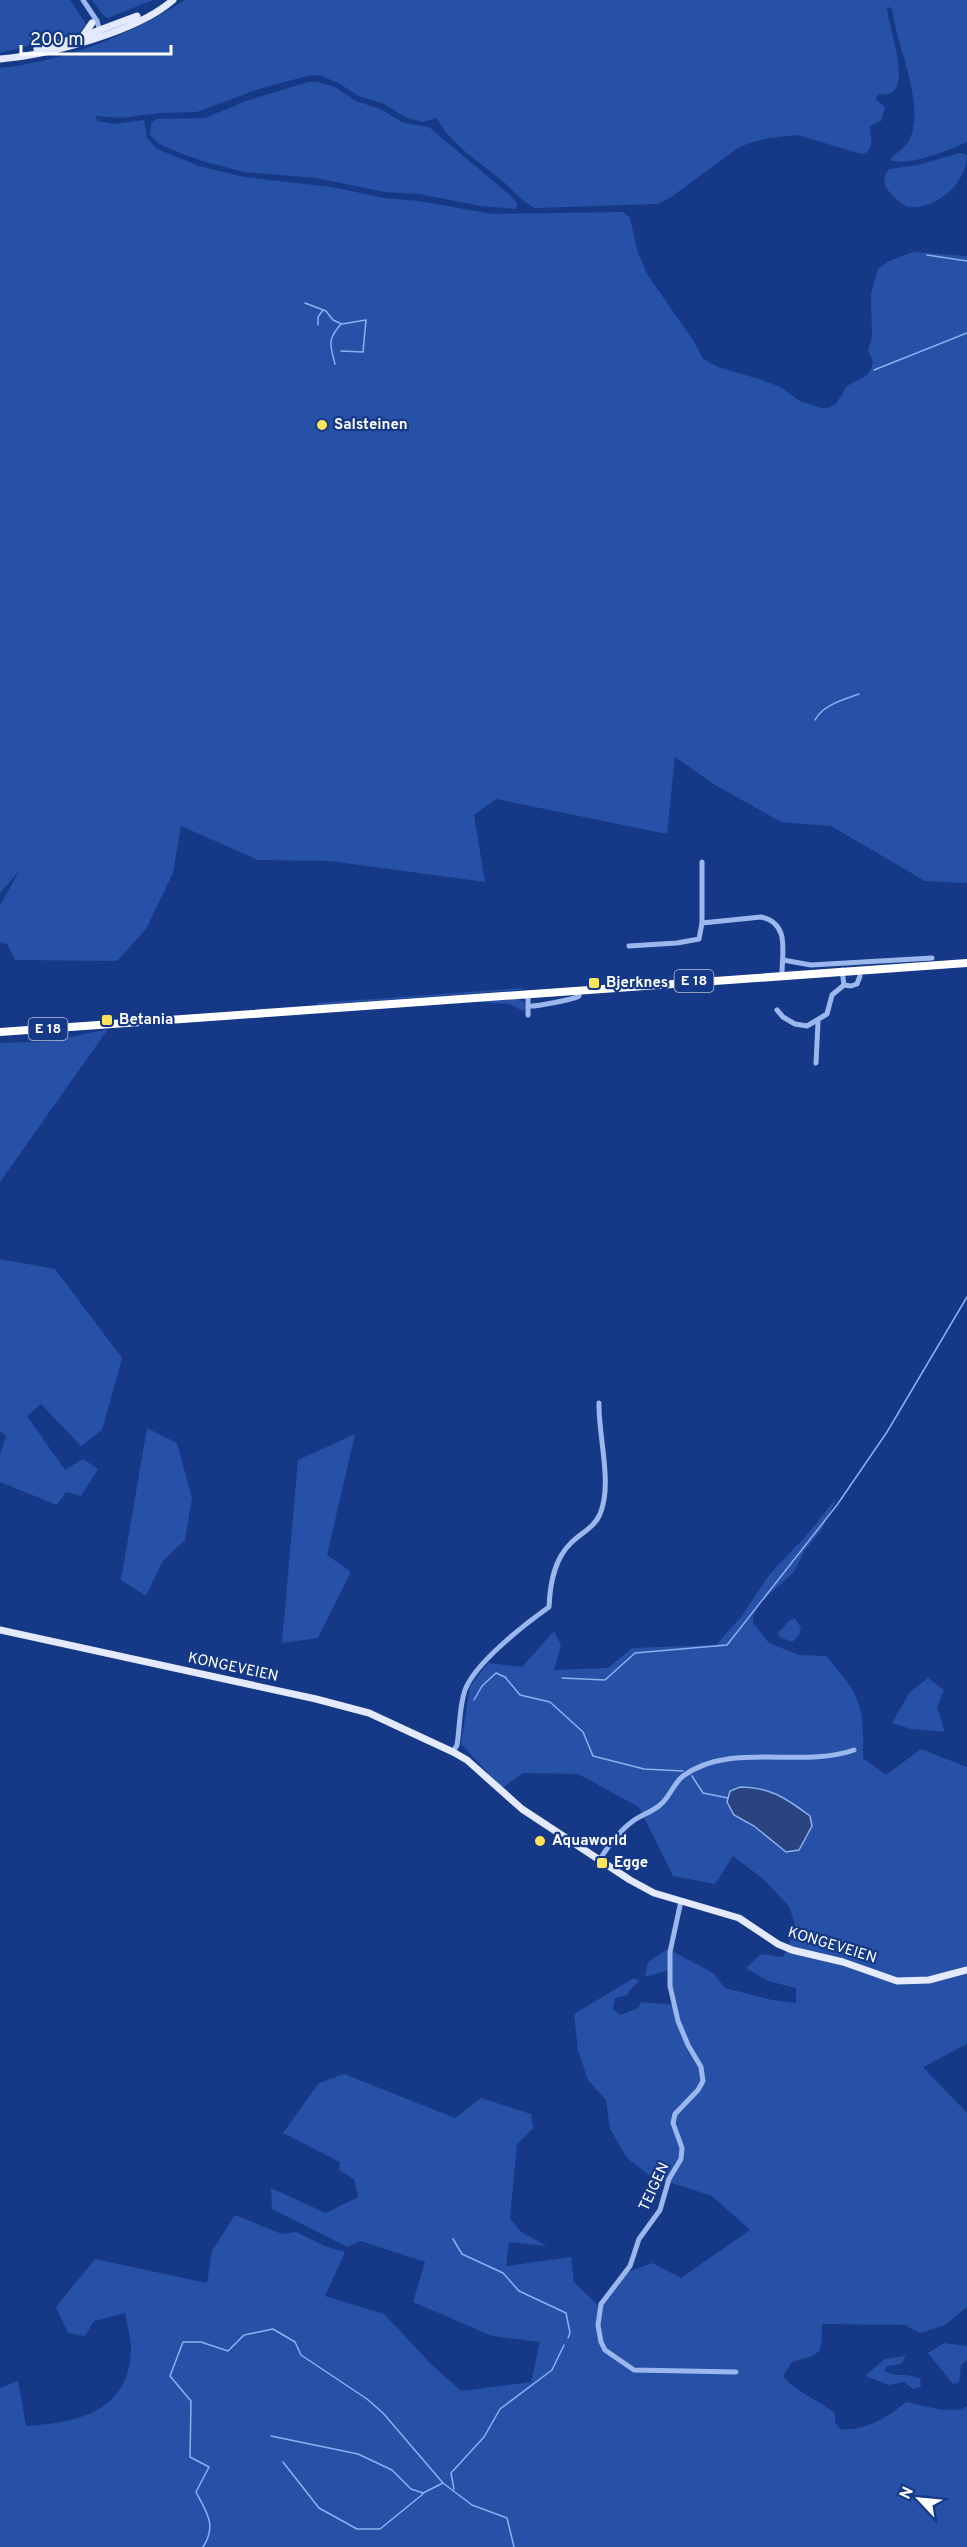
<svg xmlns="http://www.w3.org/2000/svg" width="967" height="2547" font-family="Overpass,sans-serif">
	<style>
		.green { fill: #2751a6; fill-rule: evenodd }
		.water { fill: #29447e; stroke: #8db0f1; stroke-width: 1.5 }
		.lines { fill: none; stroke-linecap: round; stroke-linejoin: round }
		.stream { stroke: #8db0f1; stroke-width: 1.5 }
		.minor { stroke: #9bb7ee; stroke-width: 5 }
		.major { stroke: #e3eaff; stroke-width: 7 }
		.highway { stroke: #fff; stroke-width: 8 }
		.poi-dot { fill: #ffe359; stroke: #153987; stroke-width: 2 }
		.labels { text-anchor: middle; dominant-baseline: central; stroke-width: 4.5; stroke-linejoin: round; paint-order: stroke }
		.shield { fill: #153987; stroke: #b9c4db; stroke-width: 1.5 }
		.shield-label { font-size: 14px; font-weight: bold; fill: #fff }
		.poi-label { font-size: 15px; font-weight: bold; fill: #fff; stroke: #153987; text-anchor: start }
		.street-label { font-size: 15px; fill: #fff; stroke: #153987 }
	</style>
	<rect width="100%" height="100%" fill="#153987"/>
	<g class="green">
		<path d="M0,0H70L86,24L80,32L0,53Z"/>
		<path d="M92,0H153L108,18L104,16Z"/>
		<path d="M185,0H967V142C949,150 909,167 890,160C895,153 902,150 907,144C929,110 896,46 892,8L887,7C887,27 918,99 880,94L876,97L877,101L885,107L881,121L870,126C870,138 875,142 866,153L861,154L798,135L769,138L749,143L735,150L670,198L657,204L535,208C522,202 516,193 506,184C485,166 448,143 437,118L422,122L405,117L384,104L359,96L338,83L319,75L307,76L259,89L197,112L159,113L121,118L95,116L98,121L114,124L144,120L147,138L157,149L199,166L244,177L332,187L384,198L419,201L493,214L623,212L630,218L637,250L647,274L693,340L703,359L718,367L762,380L780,387L800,401L821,408H828L836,404L847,386L866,376L871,369L873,362L868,350L872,337L871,293L878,269L889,261L913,252L967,256V883L925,881L831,826L781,822L715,785L675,757L667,834L496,799L474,815L485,882L330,861L258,860L181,826L173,873L146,929L117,961L15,960L7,944L0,942V906L19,871L0,893V68C66,61 129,35 185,0Z"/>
		<path d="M308,82H318L335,87L356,101L380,109L404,123L429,127L511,196L517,203L516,209L481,206L419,194L385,192L316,178L244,172L202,161L175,151L159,144L150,135L151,124L156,119L205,118L246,101Z"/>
		<path d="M960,153L967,155C967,184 935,210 908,207C895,200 874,182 890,169L918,165Z"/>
		<path d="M523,988L521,990L317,1005L318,1003Z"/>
		<path d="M518,999L524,1002L526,1008L523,1011L509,1004L479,1002L324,1012Z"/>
		<path d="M108,1029L0,1182V1043L52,1041Z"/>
		<path d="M0,1259L55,1269L122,1358L102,1430L81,1446L41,1404L27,1416L65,1470L83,1459L98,1469L81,1496L66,1492L57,1505L0,1482V1455L6,1436L0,1431Z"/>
		<path d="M147,1428L177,1443L192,1498L185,1540L162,1562L146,1596L121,1580Z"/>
		<path d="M355,1434L327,1555L351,1572L318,1638L282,1643L298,1460Z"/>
		<path d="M837,1497L822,1529L805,1550L794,1572L761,1602L753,1616V1623L769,1643L799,1655L826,1656C861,1696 864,1705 863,1758L886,1775L921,1749L967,1767V2044L923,2067L967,2113V2307L945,2325L920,2333L905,2325L822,2324C822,2356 822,2353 792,2362L783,2376C799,2395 816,2398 835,2413V2422L840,2429C863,2432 889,2417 906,2402C921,2405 955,2416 967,2406V2547H0V2388L18,2381L26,2426C79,2423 132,2411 131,2345C130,2335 127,2323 125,2313L94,2321L85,2336L68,2333L56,2307L95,2259L207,2283L212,2251L235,2215L282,2234L296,2232L327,2247L345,2252L325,2296L384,2314L431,2364L461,2391L531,2382L540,2342L492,2336L413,2302L425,2262L361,2241L347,2247L272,2209L271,2188L326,2213L358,2197L354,2179L339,2170L340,2162L283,2133L319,2083L344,2074L455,2118L481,2098L531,2114L533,2128L517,2144L510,2218L521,2232L547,2246L509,2242L506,2266L571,2257L574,2282L599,2306L628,2272L652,2263L681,2278L750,2230L712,2196L672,2183L657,2181L627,2158L610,2129L606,2100L588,2080L578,2050L574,2014L634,1978L639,1981L629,1991L628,1995L615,1998L613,2009L620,2015L638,2008L641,2002L676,2005L669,1970L645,1977L648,1962L668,1949L713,1973L725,1988L772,2000L796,2003V1988L768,1981L746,1968L761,1954L783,1957L796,1928L789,1906L762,1878L733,1856L715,1884L673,1876L639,1807L578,1774L523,1773L502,1788L461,1744L470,1686L488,1663L522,1667L554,1631L561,1645L554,1670L608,1668L632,1648L716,1645L741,1617L769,1575L807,1535ZM734,1815L812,1826L786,1852L754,1826Z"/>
		<path d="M795,1618L801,1628L799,1635L792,1642L780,1637L778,1633L789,1621Z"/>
		<path d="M928,1678L944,1690L937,1707L945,1732L911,1729L892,1723L909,1693Z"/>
		<path d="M944,2343L967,2346V2360L961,2365L959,2382L953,2384L928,2353Z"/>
		<path d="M906,2356L901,2364L887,2366L884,2371C897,2378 906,2372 920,2379L921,2386L913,2389L904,2382L889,2385L865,2376L885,2359Z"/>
	</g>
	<path class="water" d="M740,1787C770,1787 786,1798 810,1816L812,1826L799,1850L786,1852L754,1826L734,1815L727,1802L730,1791Z"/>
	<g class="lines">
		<g class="stream">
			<path d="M927,255L967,261"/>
			<path d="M305,303L326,311L333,320L342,324L366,320L363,352L341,351"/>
			<path d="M318,325V317L323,310"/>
			<path d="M335,364C330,344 327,340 341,324"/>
			<path d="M874,370L967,333"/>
			<path d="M815,720C822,705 845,699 859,694"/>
			<path d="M562,1678L605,1680L635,1653L727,1645L837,1505L887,1432L967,1297"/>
			<path d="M474,1700L482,1686L496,1673L505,1677L520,1695L550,1702L583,1732L593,1756L644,1769L683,1771"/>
			<path d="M692,1776L703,1793L728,1798"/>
			<path d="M453,2239L462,2254L503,2273L519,2291L566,2313L570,2333L568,2338"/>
			<path d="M271,2436L358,2454L392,2470L411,2489L423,2493L443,2483"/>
			<path d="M283,2462L319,2508L357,2529H380L423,2494"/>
			<path d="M454,2489L451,2473L484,2437L500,2409L552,2370L564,2345"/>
			<path d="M203,2547C217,2525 207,2513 196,2492L209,2467L190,2457L191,2401L170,2376L183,2342H201L228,2351L244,2335L273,2329L295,2342L301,2355L367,2399L383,2413L443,2483L472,2505L507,2518L514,2547"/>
		</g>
		<g class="minor">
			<path d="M83,0L97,21L100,32"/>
			<path d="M702,923L761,917C790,923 782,952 782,974"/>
			<path d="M629,946L677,943L699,939L702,923V862"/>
			<path d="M783,960L811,965L932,958"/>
			<path d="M844,985L851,986L857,984L860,976"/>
			<path d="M529,1006C535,1007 575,999 579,996L578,990"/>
			<path d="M777,1010L783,1017L795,1024L807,1026L827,1014L832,995L844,985L842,970"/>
			<path d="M528,1015V993"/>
			<path d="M816,1063L818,1022"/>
			<path d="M453,1752L457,1745C460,1728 459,1707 465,1690C475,1663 525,1624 549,1607C550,1584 554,1559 571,1543C581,1533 595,1527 600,1514C613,1484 598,1435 599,1403"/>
			<path d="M600,1859C609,1845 619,1831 633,1821C641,1815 652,1812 660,1805C670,1797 673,1784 683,1776C732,1741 800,1769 854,1750"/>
			<path d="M681,1901L670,1952V1986L678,2021L688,2045L701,2067L703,2081L698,2090L675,2114L673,2123L682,2148L681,2159L669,2179L660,2210L639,2239L630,2266L601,2304L598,2325L601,2342L605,2350L634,2370L736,2372"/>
		</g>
		<g class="major">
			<path d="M83,36L92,23"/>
			<path d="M37,49L81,37L137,16"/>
			<path d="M0,59C48,55 137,32 173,0"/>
			<path d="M0,1630L316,1699L369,1713L453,1752L467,1760L522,1809L630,1880L654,1893L739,1918L778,1944L792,1950L843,1962L897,1981L929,1980L967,1970"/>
		</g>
		<path class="highway" d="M0,1032L967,963"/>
	</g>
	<g class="poi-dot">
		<circle cx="322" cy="425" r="6"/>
		<rect x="588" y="977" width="12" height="12" rx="3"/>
		<rect x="101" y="1014" width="12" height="12" rx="3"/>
		<circle cx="540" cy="1841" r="6"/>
		<rect x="596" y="1857" width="12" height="12" rx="3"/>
	</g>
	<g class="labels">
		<g class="shield">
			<rect x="674.5" y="970" width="39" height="22" rx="4.5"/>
			<rect x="28.5" y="1018" width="39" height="22" rx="4.5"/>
		</g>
		<g class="shield-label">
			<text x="694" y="981">E 18</text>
			<text x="48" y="1029">E 18</text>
		</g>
		<g class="poi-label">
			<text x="334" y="425">Salsteinen</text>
			<text x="606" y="983">Bjerknes</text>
			<text x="119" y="1020">Betania</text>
			<text x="552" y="1841">Aquaworld</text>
			<text x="614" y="1863">Egge</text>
		</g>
		<g class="street-label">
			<text transform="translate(233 1668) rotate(12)">KONGEVEIEN</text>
			<text transform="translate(832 1946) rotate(17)">KONGEVEIEN</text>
			<text transform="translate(655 2187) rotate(-65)">TEIGEN</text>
		</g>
	</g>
	<g transform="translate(919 2499) rotate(296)" stroke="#153987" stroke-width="4.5" paint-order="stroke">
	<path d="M0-4.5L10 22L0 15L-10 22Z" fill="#ffffff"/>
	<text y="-9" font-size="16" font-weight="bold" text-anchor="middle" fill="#ffffff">N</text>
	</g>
	<path d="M21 45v9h150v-9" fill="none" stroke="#ffffff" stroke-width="3"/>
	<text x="30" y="45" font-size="18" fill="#ffffff" stroke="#153987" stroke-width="4.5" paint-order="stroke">200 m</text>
</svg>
